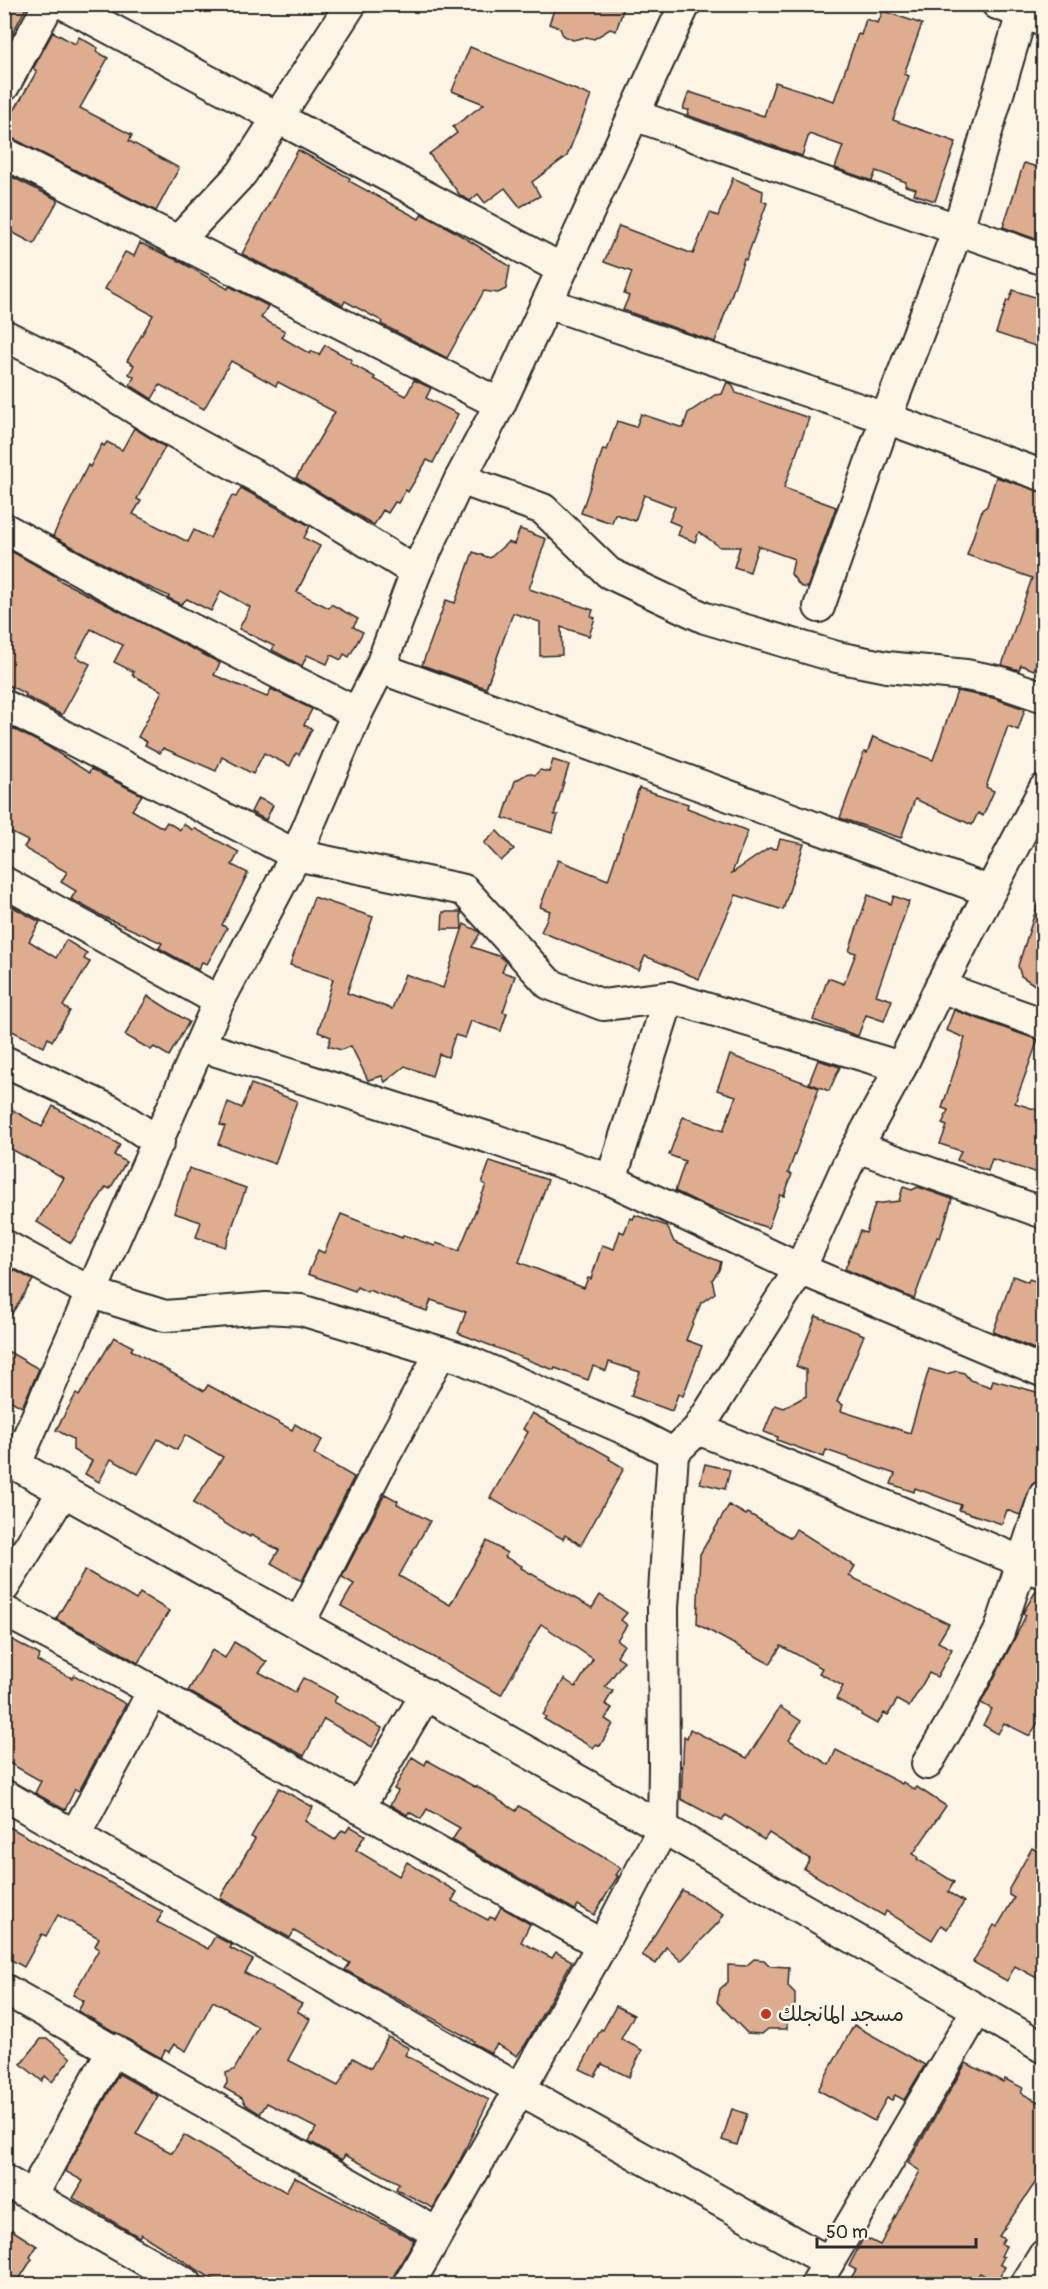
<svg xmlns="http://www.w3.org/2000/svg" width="1048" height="2289" font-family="Pangolin,'Playpen Sans Arabic',sans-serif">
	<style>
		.building { fill: #dead90; stroke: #2b2b2b; stroke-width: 1.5 }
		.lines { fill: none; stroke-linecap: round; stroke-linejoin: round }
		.minor-casing { stroke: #2b2b2b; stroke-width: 34 }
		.minor { stroke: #fcf5e5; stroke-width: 30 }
		.poi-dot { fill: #c8321e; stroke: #fcf5e5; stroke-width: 2 }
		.labels { text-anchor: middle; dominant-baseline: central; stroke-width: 5; stroke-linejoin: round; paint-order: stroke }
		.poi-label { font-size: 21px; fill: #2b2b2b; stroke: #fcf5e5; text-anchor: start }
	</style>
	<rect width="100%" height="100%" fill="#fcf5e5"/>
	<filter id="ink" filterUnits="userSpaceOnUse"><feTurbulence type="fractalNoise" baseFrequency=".0167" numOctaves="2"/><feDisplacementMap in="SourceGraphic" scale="12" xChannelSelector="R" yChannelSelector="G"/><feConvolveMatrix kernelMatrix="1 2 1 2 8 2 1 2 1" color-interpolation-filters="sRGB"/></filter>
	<g filter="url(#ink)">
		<g class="building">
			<path d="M4,4H28L4,49Z"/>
			<path d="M556,4H625L616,31L610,29L594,39L586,37L573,40L563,36L560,28L549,24Z"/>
			<path d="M883,11L922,24L904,74L909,76L893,120L956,142L935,201L914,194L916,189L905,186L906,182L876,171L872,181L835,168L843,146L809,134L802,156L687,115L689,110L683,109L689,92L764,116L775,82L834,101L858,34L861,35L866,19L878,23Z"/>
			<path d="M53,32L75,44L79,37L98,48L96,51L108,58L80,108L132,135L129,141L179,168L156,211L12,138L4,136V128L37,71L33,69Z"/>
			<path d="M470,47L591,96L567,156L532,182L540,196L520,207L505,188L485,203L478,194L470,201L460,195L429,154L457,133L453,127L484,104L452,91Z"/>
			<path d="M298,150L350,178L349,181L419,219L422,214L452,230L510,266L506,289L498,293L484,291L447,358L381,324L382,321L345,301L343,305L242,254Z"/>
			<path d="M1024,163L1044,169V242L1003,227Z"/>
			<path d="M4,173L58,200L34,244L4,228Z"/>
			<path d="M733,178L763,191L762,201L767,203L746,260L744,259L715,342L623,310L629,296L624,294L632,272L604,262L619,226L693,254L710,213L718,216Z"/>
			<path d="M140,243L181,262L228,289L229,286L268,306L261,318L285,331L281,337L310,354L311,351L319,355L325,345L352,360L350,363L375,377L374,379L406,396L414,380L431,388L426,398L458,414L433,463L427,460L408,492L406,490L398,503L395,502L388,513L383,510L374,525L296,478L335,412L278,382L276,386L231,361L204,409L160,385L152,399L130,385L134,377L129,374L134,365L127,361L153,315L105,289L125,252L134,256Z"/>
			<path d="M1013,290L1044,300V349L996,333L1007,300L1009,301Z"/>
			<path d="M727,382L732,384L736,393L809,418L784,488L836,507L807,588L800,586L791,574L794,559L758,546L750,572L734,567L740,547H720L699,532L695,542L678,535L681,526L669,521L675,507L644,495L635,521L615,514L612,523L581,513L603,449L607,450L617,421L636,427L641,414L683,428L688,413L715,395L722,394Z"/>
			<path d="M134,428L165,447L137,499L141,501L133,514L188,542L194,530L210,538L232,496L236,497L241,488L310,526L304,538L320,546L297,592L329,608L331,604L358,619L353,627L363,632L349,657L344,654L341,660L331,655L327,664L307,655L302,666L272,650L274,646L239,629L250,607L221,591L211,611L187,599L181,604L168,598L169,596L135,581L53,536L88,465L90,467L102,444L104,446L107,442L122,450Z"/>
			<path d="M996,477L1044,493V668L1036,665L1034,670L1021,665L1019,670L1002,665L1032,578L967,555L982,510L987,506Z"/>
			<path d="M520,529L546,539L529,589L593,610L591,616L595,618L589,636L561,627L562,655L540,656V622L513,613L486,688L422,665L446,600L455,603L473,552L490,558L508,542L514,544Z"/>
			<path d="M9,550L57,577V579L220,663L214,675L267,697L271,689L312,709L304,725L312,729L299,755L296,753L290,766L264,753L253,774L222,757L216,771L163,748L160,753L145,745L147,742L138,737L162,691L132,675L134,672L114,662L123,645L91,629L76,657L90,664L62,715L25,696L26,694L4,683V558Z"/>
			<path d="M957,691L993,698L1025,709L1018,730L1008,726L986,787L994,791L983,816L978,813L972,825L915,799L901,838L840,818L864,752L867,753L873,737L933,760Z"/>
			<path d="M9,727L47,746L89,773L91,769L142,795L132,810L163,828L167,822L180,830L183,824L193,830L194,828L239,852L232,865L248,873L222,925L227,928L207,964L202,962L198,970L159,948L162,943L102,916L71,899L76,891L61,882L67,872L27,850L24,847L28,841L4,829V734Z"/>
			<path d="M553,760L569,765L554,815H558L552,833L503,818L515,781L528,773L535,775L540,770L549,772Z"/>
			<path d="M639,788L688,804L687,808L748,831L732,873L769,848L777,849L780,839L804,844L783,910L736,895L699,979L645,956L639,970L541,932L550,911L540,907L558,860L608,880Z"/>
			<path d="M258,798L273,805L266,820L251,812Z"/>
			<path d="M497,831L514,849L501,861L484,843Z"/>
			<path d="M868,895L891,904L894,896L909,902L876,995L892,1000L884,1021L866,1015L858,1036L813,1020L828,978L844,984L856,953L849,951Z"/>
			<path d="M314,897L373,917L347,993L392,1009L405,974L443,988L464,924L478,931L480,933L472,947L501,957L506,962L502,972L515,976L503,1012L507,1013L501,1031L471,1021L465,1038L455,1035L448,1057L439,1054L432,1076L405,1066L385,1082L382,1076L368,1080L351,1046L341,1050L328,1046L331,1037L318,1032L333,979L290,965Z"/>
			<path d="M1040,897L1044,898V991L1021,976L1018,966Z"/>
			<path d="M4,902L40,922L29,941L56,958L66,940L87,953L84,959L90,962L63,1006L70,1011L52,1041L48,1038L44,1047L4,1027Z"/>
			<path d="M443,912H461L462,929H442Z"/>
			<path d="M148,996L189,1022L169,1056L154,1047L151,1050L125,1035Z"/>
			<path d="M954,1010L1038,1040L1015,1103L1044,1112V1175L992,1159L988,1171L957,1160L961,1151L940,1144L947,1126L942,1124L948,1110L942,1108L965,1038L946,1030Z"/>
			<path d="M730,1055L819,1088L788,1173L792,1174L784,1196L780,1195L768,1228L706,1206L675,1191L685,1161L669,1155L683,1117L723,1131L736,1096L717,1090Z"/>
			<path d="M818,1060L840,1067L829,1091L809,1083Z"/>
			<path d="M251,1084L297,1101L275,1164L218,1144L225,1126L220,1125L228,1102L242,1108Z"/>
			<path d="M4,1105L42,1127L53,1106L120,1145L114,1155L126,1162L110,1189L106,1187L71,1243L37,1222L64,1178L4,1145Z"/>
			<path d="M490,1161L548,1180L519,1262L584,1288L588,1278L591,1279L602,1245L614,1249L620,1231L624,1233L630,1218L633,1219L635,1215L667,1226L674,1242L721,1262L719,1270L712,1280L715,1293L701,1303L686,1340L702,1346L683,1396L678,1394L672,1411L631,1396L640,1372L609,1362L606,1371L593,1366L588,1380L555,1368L554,1370L458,1333L466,1312L431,1300L427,1311L368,1290L367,1292L357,1287L355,1291L308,1274L318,1250L324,1253L341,1214L402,1238L403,1235L435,1246L436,1243L459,1251L486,1185L482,1183Z"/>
			<path d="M189,1168L246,1188L225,1247L196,1237L201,1222L174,1213Z"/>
			<path d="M903,1187L912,1190L918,1187L952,1199L940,1238L937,1237L914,1299L845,1269L860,1231L866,1233L875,1204L899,1201Z"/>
			<path d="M14,1270L33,1280L4,1326V1287Z"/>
			<path d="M1013,1276L1028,1282L1029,1279L1044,1284V1353L993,1332Z"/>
			<path d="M816,1316L864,1335L837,1402L843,1405L841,1411L910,1433L929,1369L946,1374L957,1371L964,1373L970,1380L991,1387L993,1380L1044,1394V1479L1032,1484L1020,1515L1007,1510L1002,1524L959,1510L961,1505L915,1488L914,1492L891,1484L895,1474L826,1450L824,1457L777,1440L778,1437L764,1432L775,1405L784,1408L806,1396V1370L796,1366Z"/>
			<path d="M114,1337L133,1347L131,1350L204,1391L208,1385L292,1430L295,1424L322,1440L314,1454L354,1477L302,1581L271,1563L279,1550L251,1535L250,1537L243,1533L242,1534L193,1503L223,1457L185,1435L177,1450L158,1439L138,1474L111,1459L99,1482L85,1474L92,1461L73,1450V1439L56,1430L76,1394L79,1396Z"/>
			<path d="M4,1349L39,1369L22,1407L4,1397Z"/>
			<path d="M532,1413L610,1457L609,1459L624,1468L581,1545L565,1535L563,1539L490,1498L528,1432L523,1429Z"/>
			<path d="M705,1464L730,1470L725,1489L700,1483Z"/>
			<path d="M385,1494L398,1501L397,1504L430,1521L399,1576L450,1605L487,1541L507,1553L505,1557L522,1566L521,1568L592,1608L600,1595L627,1613L621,1620L627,1625L617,1640L624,1645L617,1656L624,1661L605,1687L613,1691L605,1704L612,1708L605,1719L613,1724L600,1746L596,1744L593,1748L544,1719L546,1717L543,1715L564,1679L576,1687L593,1659L541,1624L501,1695L341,1606L354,1584L342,1577Z"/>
			<path d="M729,1505L746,1515L748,1513L791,1538L796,1529L855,1566L849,1576L949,1624L938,1642L952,1649L937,1677L929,1673L909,1707L897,1700L888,1715L884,1713L877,1724L861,1715L862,1713L836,1699L843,1686L819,1673L822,1668L781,1646L770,1664L697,1624L700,1554Z"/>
			<path d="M85,1570L136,1600L140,1593L169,1611L138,1663L98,1639L97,1640L56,1619Z"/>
			<path d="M1037,1589L1044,1590V1712L1030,1736L1004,1723L998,1734L983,1725L992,1709L981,1703L1014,1640L1026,1615L1023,1614L1024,1611Z"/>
			<path d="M4,1635L40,1655L37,1661L72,1678L74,1675L126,1704L79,1791L75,1789L65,1810L35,1793L41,1781L4,1760Z"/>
			<path d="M234,1642L267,1662L259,1672L295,1692L303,1678L337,1696L334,1702L382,1728L372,1747L324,1719L304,1756L188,1691L212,1650L225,1658Z"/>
			<path d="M780,1707L801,1721L789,1740L829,1765L836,1750L902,1784L903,1782L915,1790L917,1787L946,1806L913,1854L918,1857L917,1859L954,1882L948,1892L964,1902L947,1929L941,1925L932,1940L886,1911L884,1916L804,1869L810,1859L769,1833L764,1840L726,1815L722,1821L681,1799L684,1736L687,1738L690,1729L747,1758Z"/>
			<path d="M412,1757L425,1765L427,1760L475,1787L476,1786L516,1811L519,1806L621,1868L616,1875L618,1876L594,1915L578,1905L575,1910L452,1840L460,1828L427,1809L421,1819L409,1812L407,1815L390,1805L398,1791L394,1789Z"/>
			<path d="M279,1788L313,1807L305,1821L335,1840L342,1830L346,1832L350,1826L365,1835L356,1850L399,1876L407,1862L457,1892L452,1901L488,1920L490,1917L495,1919L501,1907L530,1924L521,1942L552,1958L556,1952L572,1961L525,2045L517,2056L497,2044L491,2053L473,2043L474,2041L345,1970L350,1963L294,1931L290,1938L220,1898L255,1839L251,1837Z"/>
			<path d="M4,1824L163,1912L157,1922L208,1949L215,1936L232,1945L230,1948L253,1960L245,1973L302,2004L297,2011L310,2019L288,2060L338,2086L353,2058L371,2068L388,2037L409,2048L405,2055L489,2100L460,2160L433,2208L396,2189L399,2183L345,2155L342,2160L309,2141L316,2128L267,2103L260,2114L246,2105L242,2098L224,2088L227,2083L226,2073L234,2070L258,2027L240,2016L213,2001L186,2051L174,2044L169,2052L165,2050L161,2058L78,2011L84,2001L73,1995L99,1949L95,1946L99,1938L58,1915L46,1936L42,1934L24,1967L4,1956Z"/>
			<path d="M1032,1848L1044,1855V1982L1015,1966L1007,1981L973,1962L994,1925L997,1927L1014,1898L1009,1895V1889Z"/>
			<path d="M682,1890L724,1914L719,1922L681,1961L666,1947L656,1964L642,1955Z"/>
			<path d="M754,1959L764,1960L770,1966L789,1967L788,1986L795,1993V2005L787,2012V2029H768L762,2034L747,2033L717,2002L720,1989L728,1982V1965L746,1966Z"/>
			<path d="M616,2006L634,2015L621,2039L642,2050L629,2077L602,2064L595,2076L580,2069L601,2029L603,2030Z"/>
			<path d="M854,2025L925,2065L904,2100L895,2095L892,2100L887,2098L874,2121L818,2090Z"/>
			<path d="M41,2039H48L71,2058L52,2082L45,2076L42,2081L21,2064Z"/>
			<path d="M966,2063L1003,2082L1005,2079L1023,2088L1021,2093L1044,2105V2170L999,2236L1004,2239L1001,2244L1006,2246L1001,2256L1004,2257L1000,2264L1005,2267L996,2282L980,2273L972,2284H847L856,2270L849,2266L864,2237L880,2245L920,2171L908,2163Z"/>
			<path d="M119,2074L158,2096L136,2134L172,2153L184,2135L238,2167L239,2166L286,2192L294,2177L414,2240L394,2275L392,2284H220L141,2234L139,2237L73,2198L83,2181L65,2171Z"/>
			<path d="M732,2109L747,2114L737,2145L722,2140Z"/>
			<path d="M4,2225L37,2246L30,2257L32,2259L18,2281L4,2273Z"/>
		</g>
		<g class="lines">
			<defs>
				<g id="minor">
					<path d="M64,4L562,269"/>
					<path d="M997,4L1044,21"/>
					<path d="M4,86L49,4"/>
					<path d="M634,115L1044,260"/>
					<path d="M4,153L500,404"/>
					<path d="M177,242L242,173L351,4"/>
					<path d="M547,303L886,418L1044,476"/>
					<path d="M4,335L64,365L163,426L298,499L416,572"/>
					<path d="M460,479L543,509L609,573L705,618L837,657L887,667L966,675L997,681L1044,697"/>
					<path d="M4,528L132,599L357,713"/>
					<path d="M819,607L886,418L958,229L1022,13"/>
					<path d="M380,668L989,891"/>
					<path d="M4,705L296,855L464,890L549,984L603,1005L669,997L901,1067"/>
					<path d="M4,882L219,1001"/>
					<path d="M940,987L1044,1024"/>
					<path d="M201,1046L490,1138L611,1180L800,1269L1044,1372"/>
					<path d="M4,1061L110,1110L159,1142"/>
					<path d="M857,1147L1044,1213"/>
					<path d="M611,1180L669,997"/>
					<path d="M4,1245L92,1293L165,1316L266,1308L301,1310L461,1358L634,1433L673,1453"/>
					<path d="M698,1429L1013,1558L1021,1565L1044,1573"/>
					<path d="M4,1458L663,1828L1044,2048"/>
					<path d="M16,1464L219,1001L296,855L357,713L380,668L416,572L460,479L500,404L685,4"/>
					<path d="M4,1587L63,1492"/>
					<path d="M4,1611L109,1666L602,1945"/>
					<path d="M299,1624L384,1457L441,1352"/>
					<path d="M927,1764L954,1718L999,1632L1044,1496"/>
					<path d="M4,1795L519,2089L829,2262"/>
					<path d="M359,1808L426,1694"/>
					<path d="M75,1835L153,1691"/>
					<path d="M4,1989L437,2233"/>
					<path d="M4,2180L187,2284"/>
					<path d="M32,2196L113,2049"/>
					<path d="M409,2284L602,1945L663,1828L664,1767L663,1608L673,1453L698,1429L800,1269L847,1166L901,1067L940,987L1044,789"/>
					<path d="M816,2284L977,2010"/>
					<path d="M1026,2284L1044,2255"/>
				</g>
			</defs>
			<use href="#minor" class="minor-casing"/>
			<use href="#minor" class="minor"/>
		</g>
	</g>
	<circle class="poi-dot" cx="766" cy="2014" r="6"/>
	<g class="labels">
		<g class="poi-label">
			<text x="778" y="2014">مسجد المانجلك</text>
		</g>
	</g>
	<rect width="1048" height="2289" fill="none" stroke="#fcf5e5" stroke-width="24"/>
	<rect x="12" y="12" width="1024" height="2265" fill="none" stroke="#2b2b2b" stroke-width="2" filter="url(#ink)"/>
	<path d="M817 2238v9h159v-9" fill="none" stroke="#2b2b2b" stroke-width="3"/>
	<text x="826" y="2238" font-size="18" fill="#2b2b2b" stroke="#fcf5e5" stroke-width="4.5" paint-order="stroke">50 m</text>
</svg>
